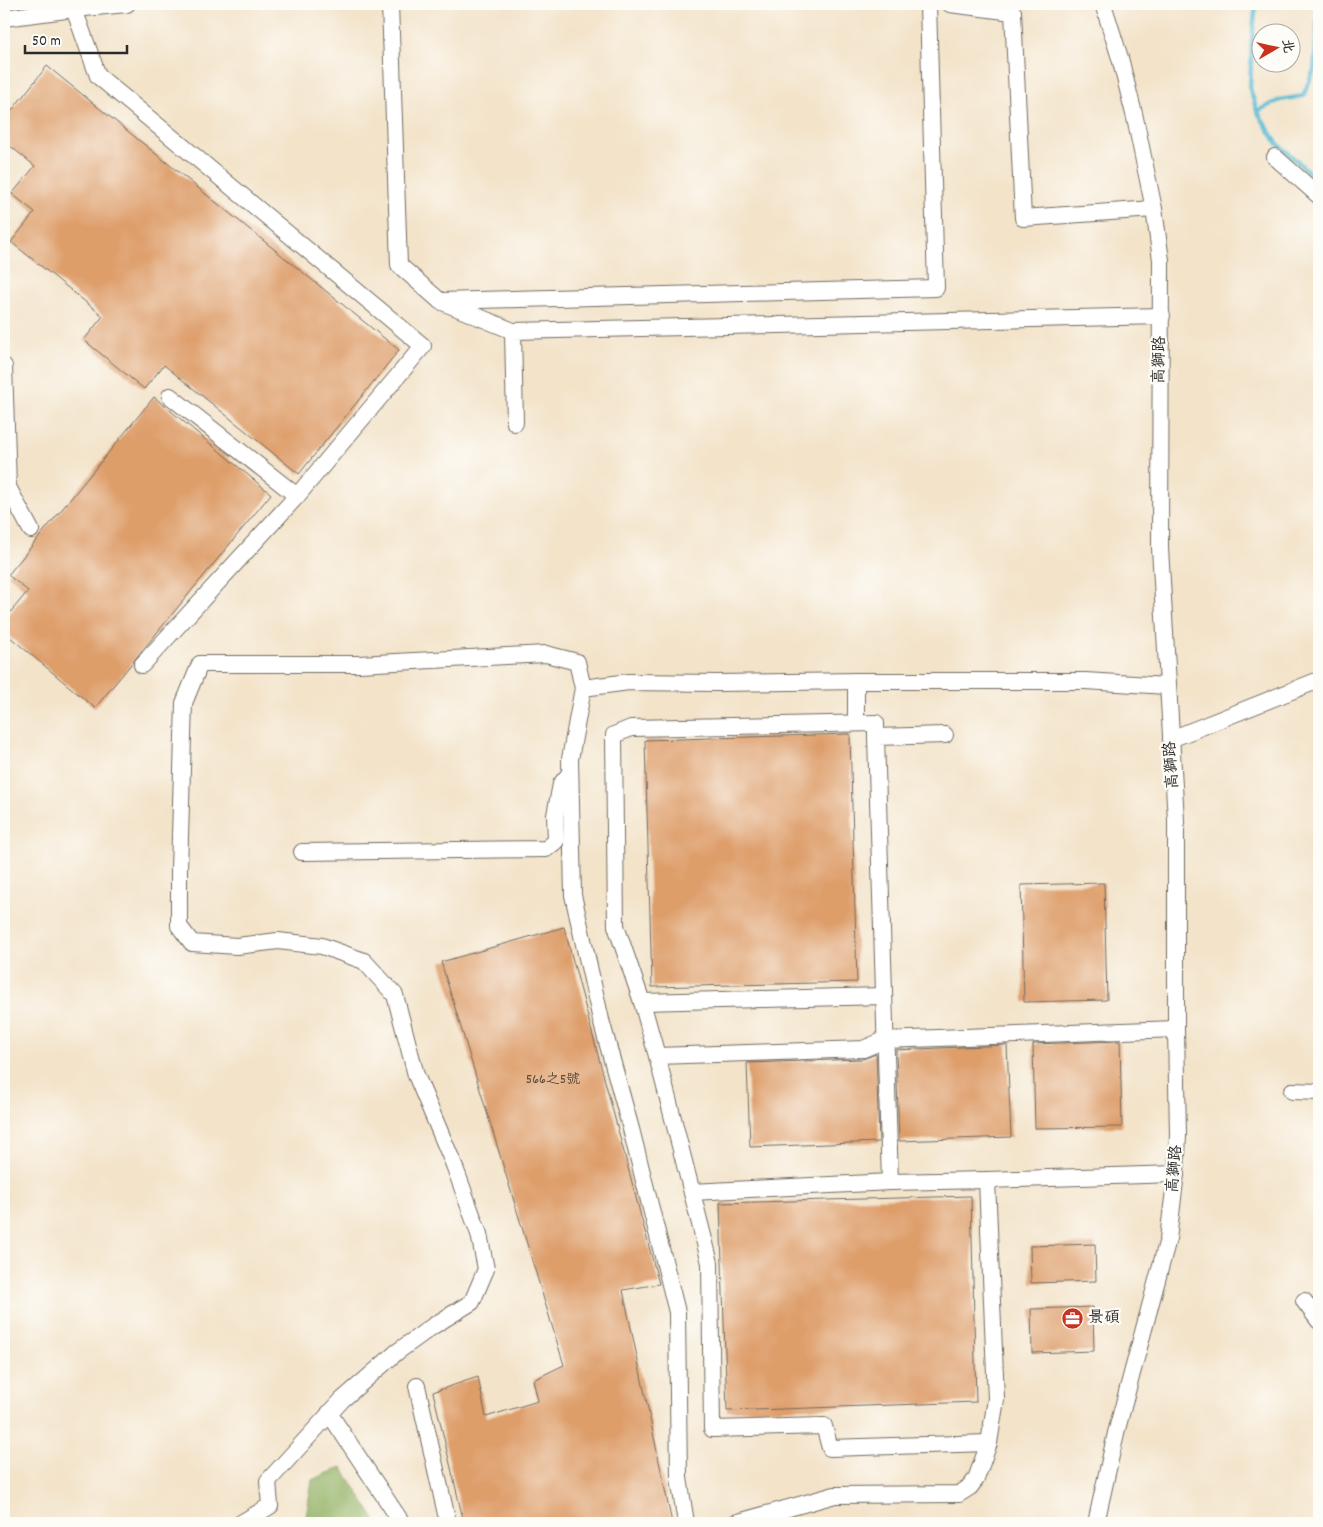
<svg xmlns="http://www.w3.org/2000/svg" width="1323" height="1527" font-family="Dekko,'LXGW WenKai TC',sans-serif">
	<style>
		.forest { fill: #91b062; stroke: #5e6e46 }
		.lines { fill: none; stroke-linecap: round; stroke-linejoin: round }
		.stream { stroke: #52b8d1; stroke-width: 4.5 }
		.building { fill: #de9e6b }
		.minor-casing { stroke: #716b62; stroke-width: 18 }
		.minor { stroke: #fff; stroke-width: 16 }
		.labels { text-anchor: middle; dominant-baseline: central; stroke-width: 4.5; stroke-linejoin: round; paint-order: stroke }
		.number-label { font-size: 14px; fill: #58483b }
		.street-label { font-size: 16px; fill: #2b2b2b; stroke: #fdfcf7 }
		.poi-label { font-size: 16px; fill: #2b2b2b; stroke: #fdfcf7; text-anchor: start }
	</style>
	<rect width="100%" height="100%" fill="#fdfcf7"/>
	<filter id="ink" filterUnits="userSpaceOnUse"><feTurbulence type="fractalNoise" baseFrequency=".02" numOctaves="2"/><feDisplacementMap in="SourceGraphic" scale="10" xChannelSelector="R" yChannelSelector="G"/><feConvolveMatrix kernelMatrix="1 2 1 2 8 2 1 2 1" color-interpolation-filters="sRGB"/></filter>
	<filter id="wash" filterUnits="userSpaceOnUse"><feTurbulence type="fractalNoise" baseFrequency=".0096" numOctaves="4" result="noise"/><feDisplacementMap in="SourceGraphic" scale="20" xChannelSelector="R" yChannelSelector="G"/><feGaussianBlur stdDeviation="1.12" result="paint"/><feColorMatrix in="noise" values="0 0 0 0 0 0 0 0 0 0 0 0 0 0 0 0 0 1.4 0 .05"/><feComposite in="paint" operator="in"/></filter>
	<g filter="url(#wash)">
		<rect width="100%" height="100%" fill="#f3e3c9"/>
		<path class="forest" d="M342,1467L377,1523H305L312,1480Z"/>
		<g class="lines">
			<g class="stream">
				<path d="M1256,4L1252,39L1250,89L1257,111L1277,143L1319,181"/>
				<path d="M1257,111L1280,100L1303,96L1314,70L1319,4"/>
			</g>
		</g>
		<g id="blocks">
			<g class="building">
				<path d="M47,66L399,350L299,474L164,365L144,389L84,340L103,316L11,242L35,212L12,194L35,166L4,141V120Z"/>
				<path d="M154,397L271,494L95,708L4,632V620L28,591L8,575Z"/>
				<path d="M850,734L857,982L652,987L645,740Z"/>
				<path d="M1104,883L1107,1000L1024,1002L1021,885Z"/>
				<path d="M564,927L659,1284L623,1290L672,1523H464L433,1392L478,1377L486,1417L538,1401L533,1380L564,1365L441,962Z"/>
				<path d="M1120,1041L1122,1127L1035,1128L1033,1044Z"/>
				<path d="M1007,1045L1011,1137L899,1141L896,1050Z"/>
				<path d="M876,1054L879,1142L750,1147L747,1063L863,1059Z"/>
				<path d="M971,1196L976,1402L727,1411L720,1203Z"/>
				<path d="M1095,1244L1096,1281L1031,1283L1030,1246Z"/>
				<path d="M1093,1307L1094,1351L1032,1353L1031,1309Z"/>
			</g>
		</g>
	</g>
	<g filter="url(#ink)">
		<use href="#blocks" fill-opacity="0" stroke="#716b62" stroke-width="1"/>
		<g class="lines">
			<defs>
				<g id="minor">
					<path d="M390,4L399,265L440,301L513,331"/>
					<path d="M950,4L1013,12L1023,218L1154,209"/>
					<path d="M74,9L98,76L423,346L297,496L142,665"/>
					<path d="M4,18L74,9L127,4"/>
					<path d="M1275,157L1319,196"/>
					<path d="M440,301L936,288L928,4"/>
					<path d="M4,366L8,487L31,530"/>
					<path d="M170,396L297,496"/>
					<path d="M515,423L513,331L1162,316"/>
					<path d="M856,681V723"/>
					<path d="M583,688L570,759L573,895L601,1020L631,1129L677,1312L679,1478L686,1523"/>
					<path d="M876,737V723L631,728L614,735L616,926L642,1002L657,1056L710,1263L712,1429L824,1426L830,1448L989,1443"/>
					<path d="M1171,739L1319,680"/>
					<path d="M302,852L546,849L556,841L555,815L561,784L570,773"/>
					<path d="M642,1002L884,996"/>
					<path d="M657,1056L863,1049L885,1040L1176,1029"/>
					<path d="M1292,1091L1319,1092"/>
					<path d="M890,1182L876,737L945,735"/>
					<path d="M692,1192L890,1182L987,1180L1176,1174"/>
					<path d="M1304,1301L1319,1321"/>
					<path d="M417,1386L448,1523"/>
					<path d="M329,1413L402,1523"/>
					<path d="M241,1523L270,1506L268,1481L342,1400L397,1352L433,1326L472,1302L486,1269L479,1234L454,1165L416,1075L395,995L364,961L322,946L278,941L237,946L192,943L179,926V870L184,703L200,664H359L546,654L577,662L583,688L629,682L717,683L856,681H1085L1167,686"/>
					<path d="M735,1523L835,1495L959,1494L970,1487L976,1479L989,1443L996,1399L987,1180"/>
					<path d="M1096,1523L1116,1433L1168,1239L1176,1174L1178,1135L1176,1029V820L1160,548L1161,260L1154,209L1135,118L1120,58L1103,4"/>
				</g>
			</defs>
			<use href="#minor" class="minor-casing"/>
			<use href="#minor" class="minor"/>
		</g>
	</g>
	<defs>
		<symbol id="office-disc" viewBox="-11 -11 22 22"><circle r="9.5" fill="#c8321e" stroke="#fdfcf7"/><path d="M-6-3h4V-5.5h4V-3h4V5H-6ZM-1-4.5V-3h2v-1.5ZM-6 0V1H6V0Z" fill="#fff"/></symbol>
	</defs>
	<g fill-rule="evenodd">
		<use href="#office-disc" x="1060" y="1306" width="25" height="25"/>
	</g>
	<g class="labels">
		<g class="number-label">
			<text x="553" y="1080">566之5號</text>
		</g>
		<g class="street-label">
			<text transform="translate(1160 360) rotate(-89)">高獅路</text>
			<text transform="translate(1172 765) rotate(-94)">高獅路</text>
			<text transform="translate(1175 1169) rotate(-85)">高獅路</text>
		</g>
		<g class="poi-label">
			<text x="1088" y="1318">景碩</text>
		</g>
	</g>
	<rect width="1323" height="1527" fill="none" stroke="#fdfcf7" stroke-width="20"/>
	<g transform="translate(1276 48) rotate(81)"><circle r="24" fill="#fdfcf7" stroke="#a9a8a5"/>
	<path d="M0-4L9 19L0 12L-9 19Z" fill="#c8321e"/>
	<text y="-8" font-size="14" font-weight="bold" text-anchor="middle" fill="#2b2b2b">北</text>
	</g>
	<path d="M25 45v8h102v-8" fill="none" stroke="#2b2b2b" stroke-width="2.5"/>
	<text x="32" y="45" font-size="15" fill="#2b2b2b" stroke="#fdfcf7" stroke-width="4" paint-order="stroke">50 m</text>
</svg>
